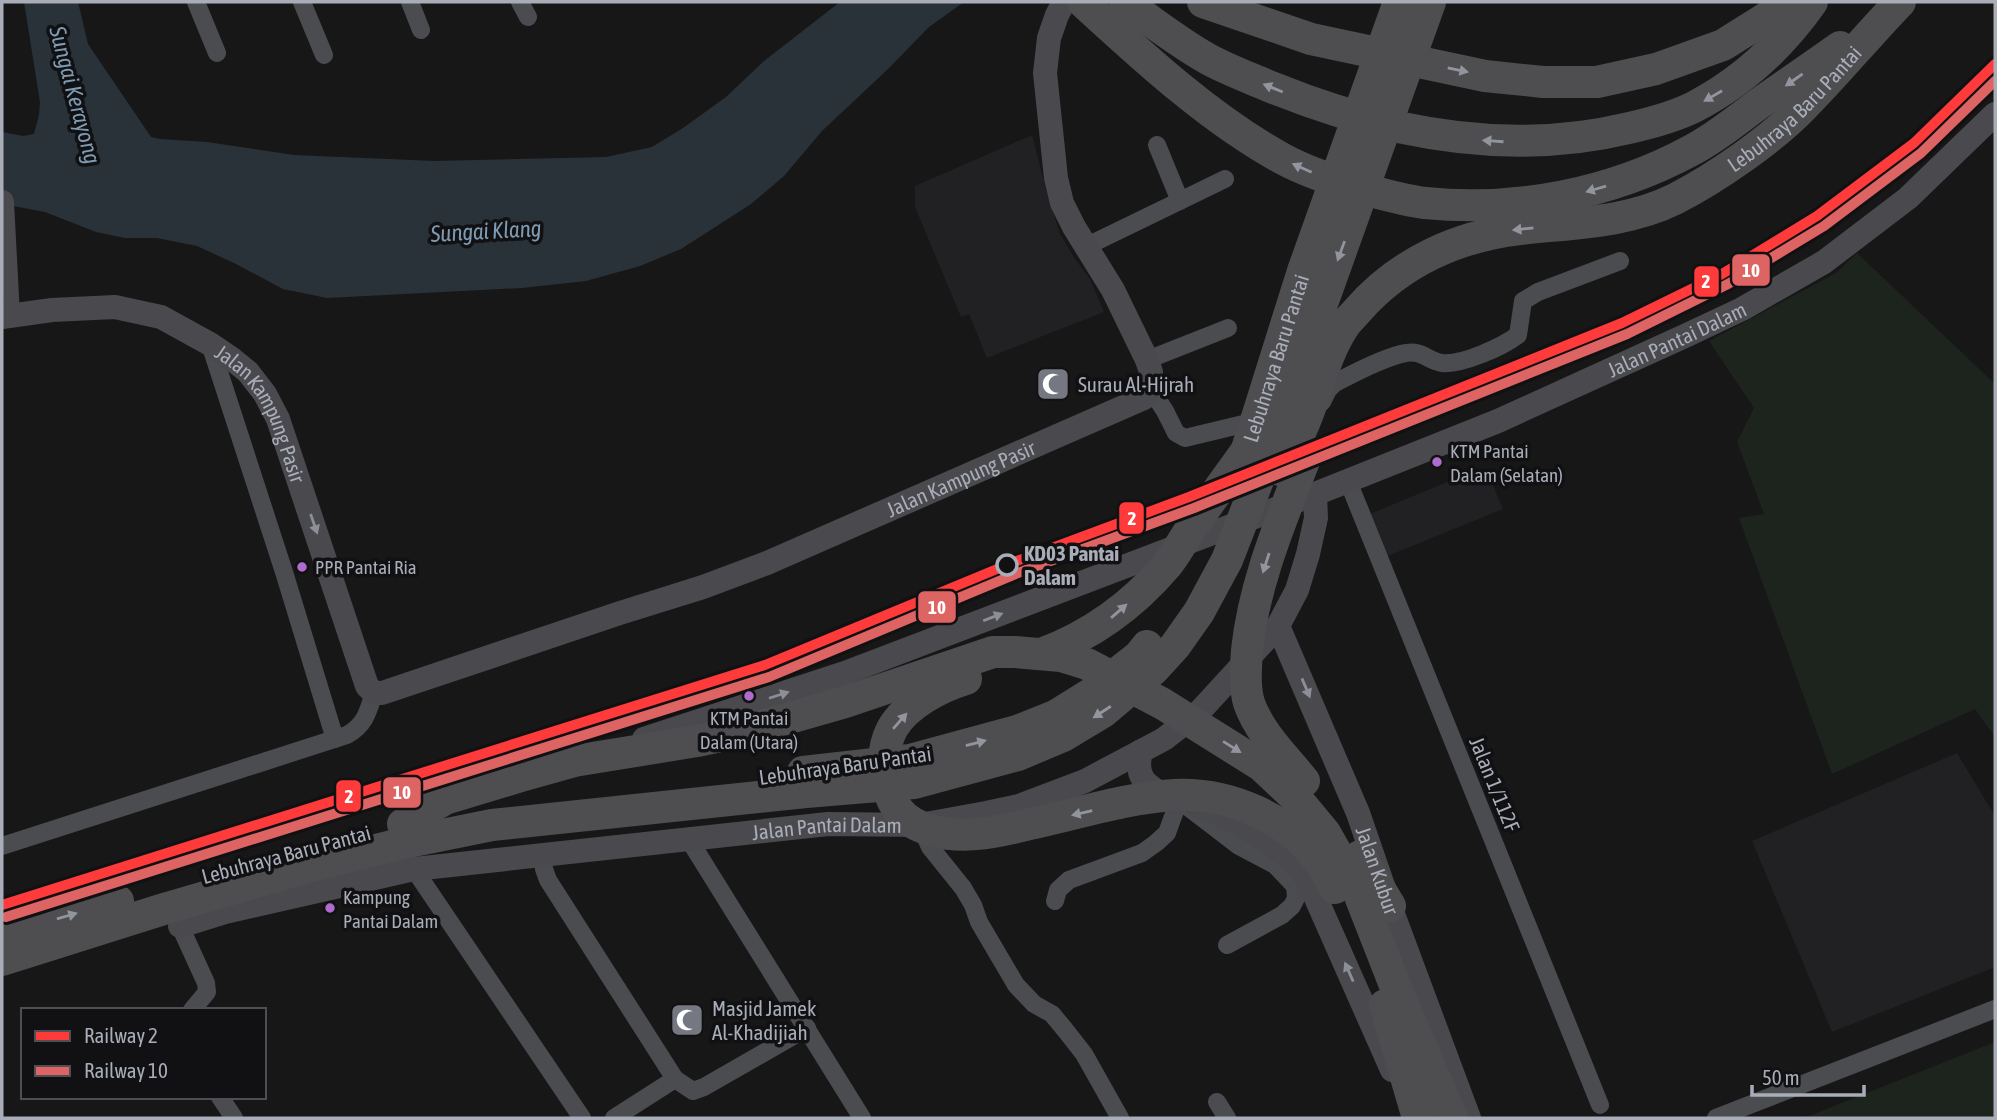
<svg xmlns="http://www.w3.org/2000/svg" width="1997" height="1120" font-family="'Asap Condensed',sans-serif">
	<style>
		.built { fill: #212123 }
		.green { fill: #1d241e }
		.water { fill: #2a3239 }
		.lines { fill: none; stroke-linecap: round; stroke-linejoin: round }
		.street { stroke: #4b4c50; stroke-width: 18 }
		.secondary { stroke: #4a4a4e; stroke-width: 24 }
		.highway { stroke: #4e4e51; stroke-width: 32 }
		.rail-1-casing { stroke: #111113; stroke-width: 16 }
		.rail-2-casing { stroke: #111113; stroke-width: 16 }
		.rail-1 { stroke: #ff3a3a; stroke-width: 10 }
		.rail-2 { stroke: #de6464; stroke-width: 10 }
		.oneway { fill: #92959e }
		.oneway2 { fill: #8c8f98 }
		.bus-dot { fill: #b06ccc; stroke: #111113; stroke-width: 2.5 }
		.stop-dot { fill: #111113; stroke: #a8adb8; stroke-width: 3.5 }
		.labels { text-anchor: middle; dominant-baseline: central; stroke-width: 7; stroke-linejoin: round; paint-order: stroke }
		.bus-label { font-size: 19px; fill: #a8adb8; stroke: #111113; text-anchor: start }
		.street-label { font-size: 21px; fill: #a8adb8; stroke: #111113 }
		.poi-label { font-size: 21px; fill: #a8adb8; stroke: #111113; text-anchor: start }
		.stop-label { font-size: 21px; font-weight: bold; fill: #a8adb8; stroke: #111113; text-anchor: start }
		.water-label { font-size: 23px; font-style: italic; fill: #7f9bb3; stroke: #111113 }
		.line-badge { stroke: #111113; stroke-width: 2.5 }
		.badge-label { font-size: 19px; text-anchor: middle; font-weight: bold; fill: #fff }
	</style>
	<rect width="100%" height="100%" fill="#171717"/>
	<g class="built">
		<path d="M1032,135L1044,182L1060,234L1075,259L1090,279L1104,312L987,358L969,314L961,317L915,207V186Z"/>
		<path d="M1475,473L1490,478L1503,509L1385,557L1367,515L1462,476Z"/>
		<path d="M1957,753L1995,816V967L1832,1032L1752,841Z"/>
	</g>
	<g class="green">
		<path d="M1857,253L1995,384V737L1975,709L1832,774L1739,518L1764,514L1737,442L1754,408L1709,341L1836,273Z"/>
		<path d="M1995,1042V1118H1804Z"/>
	</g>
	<path class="water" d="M24,2H78L88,44L151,137L160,139L207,142L294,155L435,161L606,157L652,147L683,128L726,97L764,61L840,2H964L929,27L888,69L822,131L784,176L751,204L681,249L640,266L586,281L522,288L327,298L283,289L236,264L197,246L157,238H125L96,232L45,212L2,204V132L23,136L34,134L39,115L40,102Z"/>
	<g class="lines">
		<g class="street">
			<path d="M196,2L217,53"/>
			<path d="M302,2L324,55"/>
			<path d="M410,2L421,30"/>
			<path d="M520,2L528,17"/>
			<path d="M1157,145L1180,201"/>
			<path d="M1087,246L1225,179"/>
			<path d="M210,344L284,572L335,739"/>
			<path d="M1147,360L1228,328"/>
			<path d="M1150,388L1165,411L1176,433L1185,438L1260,420"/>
			<path d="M1322,402L1328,390L1335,383C1352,374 1387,356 1406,353C1422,350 1428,361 1442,363C1462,365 1502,347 1518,335L1523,301L1538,292L1620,261"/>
			<path d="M1348,481L1600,1105"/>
			<path d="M920,825L930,847L963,888L973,905L979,922L1016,985L1034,1004L1052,1014L1066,1031L1084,1054L1120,1118"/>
			<path d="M688,838L862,1118"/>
			<path d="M2,846L347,735C365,725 368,712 374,693"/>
			<path d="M543,854L544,869L548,880L675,1079L693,1091L704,1087L807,1028"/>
			<path d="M414,869L582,1118"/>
			<path d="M1055,901L1058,890L1069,880L1142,853L1156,843L1167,833L1179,800L1239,846L1275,865L1295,886L1296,898L1292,906L1282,915L1227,945"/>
			<path d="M180,926L206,983L207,992L192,1010"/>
			<path d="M220,1097L234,1118"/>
			<path d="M1217,1102L1227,1118"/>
			<path d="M614,1118L675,1079"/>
			<path d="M1716,1118L1995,1009"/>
		</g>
		<g class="secondary">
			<path d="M2,202L8,316"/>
			<path id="s1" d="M2,317L52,310L115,307L161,317L210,344L232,359L248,372L265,394L278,419L367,686L374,693H382L620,613L703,587L767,563L1144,398L1150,388L1151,372L1147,360L1113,290L1074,227L1062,203L1056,178L1045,73L1049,38L1057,15L1064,2"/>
			<path id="s2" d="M1278,626L1358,813L1390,906L1469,1118"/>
			<path id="s3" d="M644,739L845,673L1315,494L1498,421L1687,335L1742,309L1824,262L1908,198L1995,114"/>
			<path d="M1141,751C1134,778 1146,785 1167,797"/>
			<path d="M1195,805C1234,817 1282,846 1307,878L1392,1070"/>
			<path id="s4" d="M180,926L225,912L414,869L828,824L920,825L986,813L1019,806L1085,781L1164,739L1200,711L1278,626L1297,590L1308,554L1316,518L1315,494"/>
		</g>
		<g class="highway">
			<path d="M1083,2C1143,57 1211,120 1283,159C1305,171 1329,179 1352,186C1376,192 1400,200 1425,203C1516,212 1611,194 1692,150C1715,138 1736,121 1757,105C1784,86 1812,67 1840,47"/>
			<path d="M1125,2C1152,22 1179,43 1208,59C1228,70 1250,78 1271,87C1384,133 1509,157 1629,128C1651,123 1674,117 1694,107C1742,82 1781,46 1812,2"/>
			<path d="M1203,2L1311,39L1485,76L1543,82H1597L1656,69L1723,45L1766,18L1786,2"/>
			<path d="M1303,447L1304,461C1280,523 1254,584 1247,650C1246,667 1244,686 1249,703C1260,734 1284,756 1304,781"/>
			<path id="s5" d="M1242,465L1303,271L1399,2"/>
			<path id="s6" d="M1280,470C1286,456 1295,443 1302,428C1317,395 1324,356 1344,326C1348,320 1354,315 1358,310C1400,262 1458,236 1520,229C1572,223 1627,223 1675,199C1716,178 1771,140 1803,107C1837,73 1867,36 1900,2"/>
			<path d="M1041,654C1090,636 1133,605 1167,565C1175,555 1181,544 1188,533C1207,505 1227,478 1247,450"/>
			<path d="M966,679C940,687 906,704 892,729C879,754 883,787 898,810C906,821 921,828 934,831C966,840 1002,831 1034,823C1080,813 1127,798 1174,795C1229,792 1291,819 1322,865C1327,872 1331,880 1335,888"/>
			<path d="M803,772L910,760L1017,731L1055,716L1092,693L1139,656L1147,646"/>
			<path d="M403,824L445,799L521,776L574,761L697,741L744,731L845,702L993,652H1015L1061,656L1087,664L1163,704L1262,766L1296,798L1325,833L1358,891L1396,988L1452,1118"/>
			<path d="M1360,856L1390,906"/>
			<path d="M2,935L118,901"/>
			<path d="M2,960L167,908L308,867L408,842L492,825L806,792L914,783L1018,755L1063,736L1103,712L1154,669L1175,646L1199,612L1227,560L1269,452L1430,2"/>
			<path d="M1385,1005L1418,1118"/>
		</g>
		<defs>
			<path id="rail-1" d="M2,905L765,665L1014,562L1189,497L1622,323L1722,274L1817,216L1914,143L1995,64"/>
			<path id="rail-2" d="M6,917L769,677L1018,573L1194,508L1627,334L1728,284L1824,226L1921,153L1995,81"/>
		</defs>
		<use href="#rail-1" class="rail-1-casing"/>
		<use href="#rail-2" class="rail-2-casing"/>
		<use href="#rail-1" class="rail-1"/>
		<use href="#rail-2" class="rail-2"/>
	</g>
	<defs><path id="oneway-solid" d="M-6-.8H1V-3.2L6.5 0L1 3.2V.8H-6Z" transform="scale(1.75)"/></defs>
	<g class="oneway">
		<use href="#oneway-solid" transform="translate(1458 70) rotate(12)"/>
		<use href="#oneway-solid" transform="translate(1794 80) rotate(145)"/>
		<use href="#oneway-solid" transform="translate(1273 88) rotate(-158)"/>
		<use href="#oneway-solid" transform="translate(1713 96) rotate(150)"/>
		<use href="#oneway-solid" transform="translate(1493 141) rotate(-176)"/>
		<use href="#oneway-solid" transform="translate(1302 168) rotate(-156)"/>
		<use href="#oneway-solid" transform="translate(1596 189) rotate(164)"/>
		<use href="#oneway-solid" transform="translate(1523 229) rotate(174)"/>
		<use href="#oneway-solid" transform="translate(1341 251) rotate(110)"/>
		<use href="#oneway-solid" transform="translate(1266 563) rotate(108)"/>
		<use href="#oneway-solid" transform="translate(1119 611) rotate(-41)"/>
		<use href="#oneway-solid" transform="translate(1102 712) rotate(147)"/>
		<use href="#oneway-solid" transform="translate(900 721) rotate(-49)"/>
		<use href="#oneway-solid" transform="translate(976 743) rotate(-15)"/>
		<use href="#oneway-solid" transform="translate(1232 747) rotate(32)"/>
		<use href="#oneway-solid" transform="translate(1082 813) rotate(167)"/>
		<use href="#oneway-solid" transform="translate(67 916) rotate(-16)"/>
	</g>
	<g class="oneway2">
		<use href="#oneway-solid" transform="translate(314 524) rotate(71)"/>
		<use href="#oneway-solid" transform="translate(993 617) rotate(-21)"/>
		<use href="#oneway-solid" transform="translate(1306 688) rotate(67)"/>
		<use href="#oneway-solid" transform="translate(779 695) rotate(-18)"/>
		<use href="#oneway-solid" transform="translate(1349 972) rotate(-114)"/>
	</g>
	<defs>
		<symbol id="mosque-square" viewBox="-11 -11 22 22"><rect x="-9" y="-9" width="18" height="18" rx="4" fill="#757880" stroke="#111113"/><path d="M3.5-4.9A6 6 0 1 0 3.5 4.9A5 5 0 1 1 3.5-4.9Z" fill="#fff"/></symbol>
	</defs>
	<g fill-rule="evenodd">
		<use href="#mosque-square" x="1034" y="365" width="38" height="38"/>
		<use href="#mosque-square" x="668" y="1001" width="38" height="38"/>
	</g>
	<g class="bus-dot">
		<circle cx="1437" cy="462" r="6"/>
		<circle cx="302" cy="567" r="6"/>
		<circle cx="749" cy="696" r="6"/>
		<circle cx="330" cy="908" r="6"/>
	</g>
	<circle class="stop-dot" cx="1007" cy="565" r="10"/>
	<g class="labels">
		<g class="bus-label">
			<text x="1450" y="451">KTM Pantai<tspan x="1450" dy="24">Dalam (Selatan)</tspan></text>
			<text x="315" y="567">PPR Pantai Ria</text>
			<text x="749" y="718" text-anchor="middle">KTM Pantai<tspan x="749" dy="24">Dalam (Utara)</tspan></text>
			<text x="343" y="897">Kampung<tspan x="343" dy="24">Pantai Dalam</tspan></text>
		</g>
		<g class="street-label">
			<text stroke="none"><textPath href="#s6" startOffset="674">Lebuhraya Baru Pantai</textPath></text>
			<text stroke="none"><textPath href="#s3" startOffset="1108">Jalan Pantai Dalam</textPath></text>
			<text stroke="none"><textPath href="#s5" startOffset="112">Lebuhraya Baru Pantai</textPath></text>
			<text stroke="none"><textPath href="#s1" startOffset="306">Jalan Kampung Pasir</textPath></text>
			<text stroke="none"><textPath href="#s1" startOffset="1237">Jalan Kampung Pasir</textPath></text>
			<text transform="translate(845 765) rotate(-8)">Lebuhraya Baru Pantai</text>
			<text transform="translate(1495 784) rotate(68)">Jalan 1/112F</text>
			<text stroke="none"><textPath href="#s4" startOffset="656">Jalan Pantai Dalam</textPath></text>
			<text transform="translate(286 854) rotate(-15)">Lebuhraya Baru Pantai</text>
			<text stroke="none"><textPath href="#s2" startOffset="264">Jalan Kubur</textPath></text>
		</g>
		<g class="poi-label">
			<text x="1078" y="384">Surau Al-Hijrah</text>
			<text x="712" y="1008">Masjid Jamek<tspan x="712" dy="24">Al-Khadijiah</tspan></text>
		</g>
		<g class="stop-label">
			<text x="1024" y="553">KD03 Pantai<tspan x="1024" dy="24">Dalam</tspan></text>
		</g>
		<g class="water-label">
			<text transform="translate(75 95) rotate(75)">Sungai Kerayong</text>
			<text transform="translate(486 231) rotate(-3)">Sungai Klang</text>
		</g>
	</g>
	<g class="line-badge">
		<rect x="1731" y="253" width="40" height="34" rx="7" fill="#de6464"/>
		<rect x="1693" y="265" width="27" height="33" rx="7" fill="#ff3a3a"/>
		<rect x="1118" y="501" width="27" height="34" rx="7" fill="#ff3a3a"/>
		<rect x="917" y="590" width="40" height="34" rx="7" fill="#de6464"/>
		<rect x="382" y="776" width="40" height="33" rx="7" fill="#de6464"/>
		<rect x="335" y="779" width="27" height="34" rx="7" fill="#ff3a3a"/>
	</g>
	<g class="badge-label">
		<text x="1751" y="277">10</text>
		<text x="1706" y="288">2</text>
		<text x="1132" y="525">2</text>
		<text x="937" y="614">10</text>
		<text x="402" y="799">10</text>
		<text x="349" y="803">2</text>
	</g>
	<rect width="1997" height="1120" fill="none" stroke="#a8adb8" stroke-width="7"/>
	<rect x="21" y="1008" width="245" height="91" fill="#111113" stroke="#4d4f55" stroke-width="2"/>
	<rect x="35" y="1031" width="35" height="10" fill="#ff3a3a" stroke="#4d4f55" stroke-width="2"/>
	<text x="84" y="1043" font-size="21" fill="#a8adb8">Railway 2</text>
	<rect x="35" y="1066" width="35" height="10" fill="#de6464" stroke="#4d4f55" stroke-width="2"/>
	<text x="84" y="1078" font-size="21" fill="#a8adb8">Railway 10</text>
	<path d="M1752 1085v10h112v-10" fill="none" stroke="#a8adb8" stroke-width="3.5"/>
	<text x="1762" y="1085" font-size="21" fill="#a8adb8" stroke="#111113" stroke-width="5" paint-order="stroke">50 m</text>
</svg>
